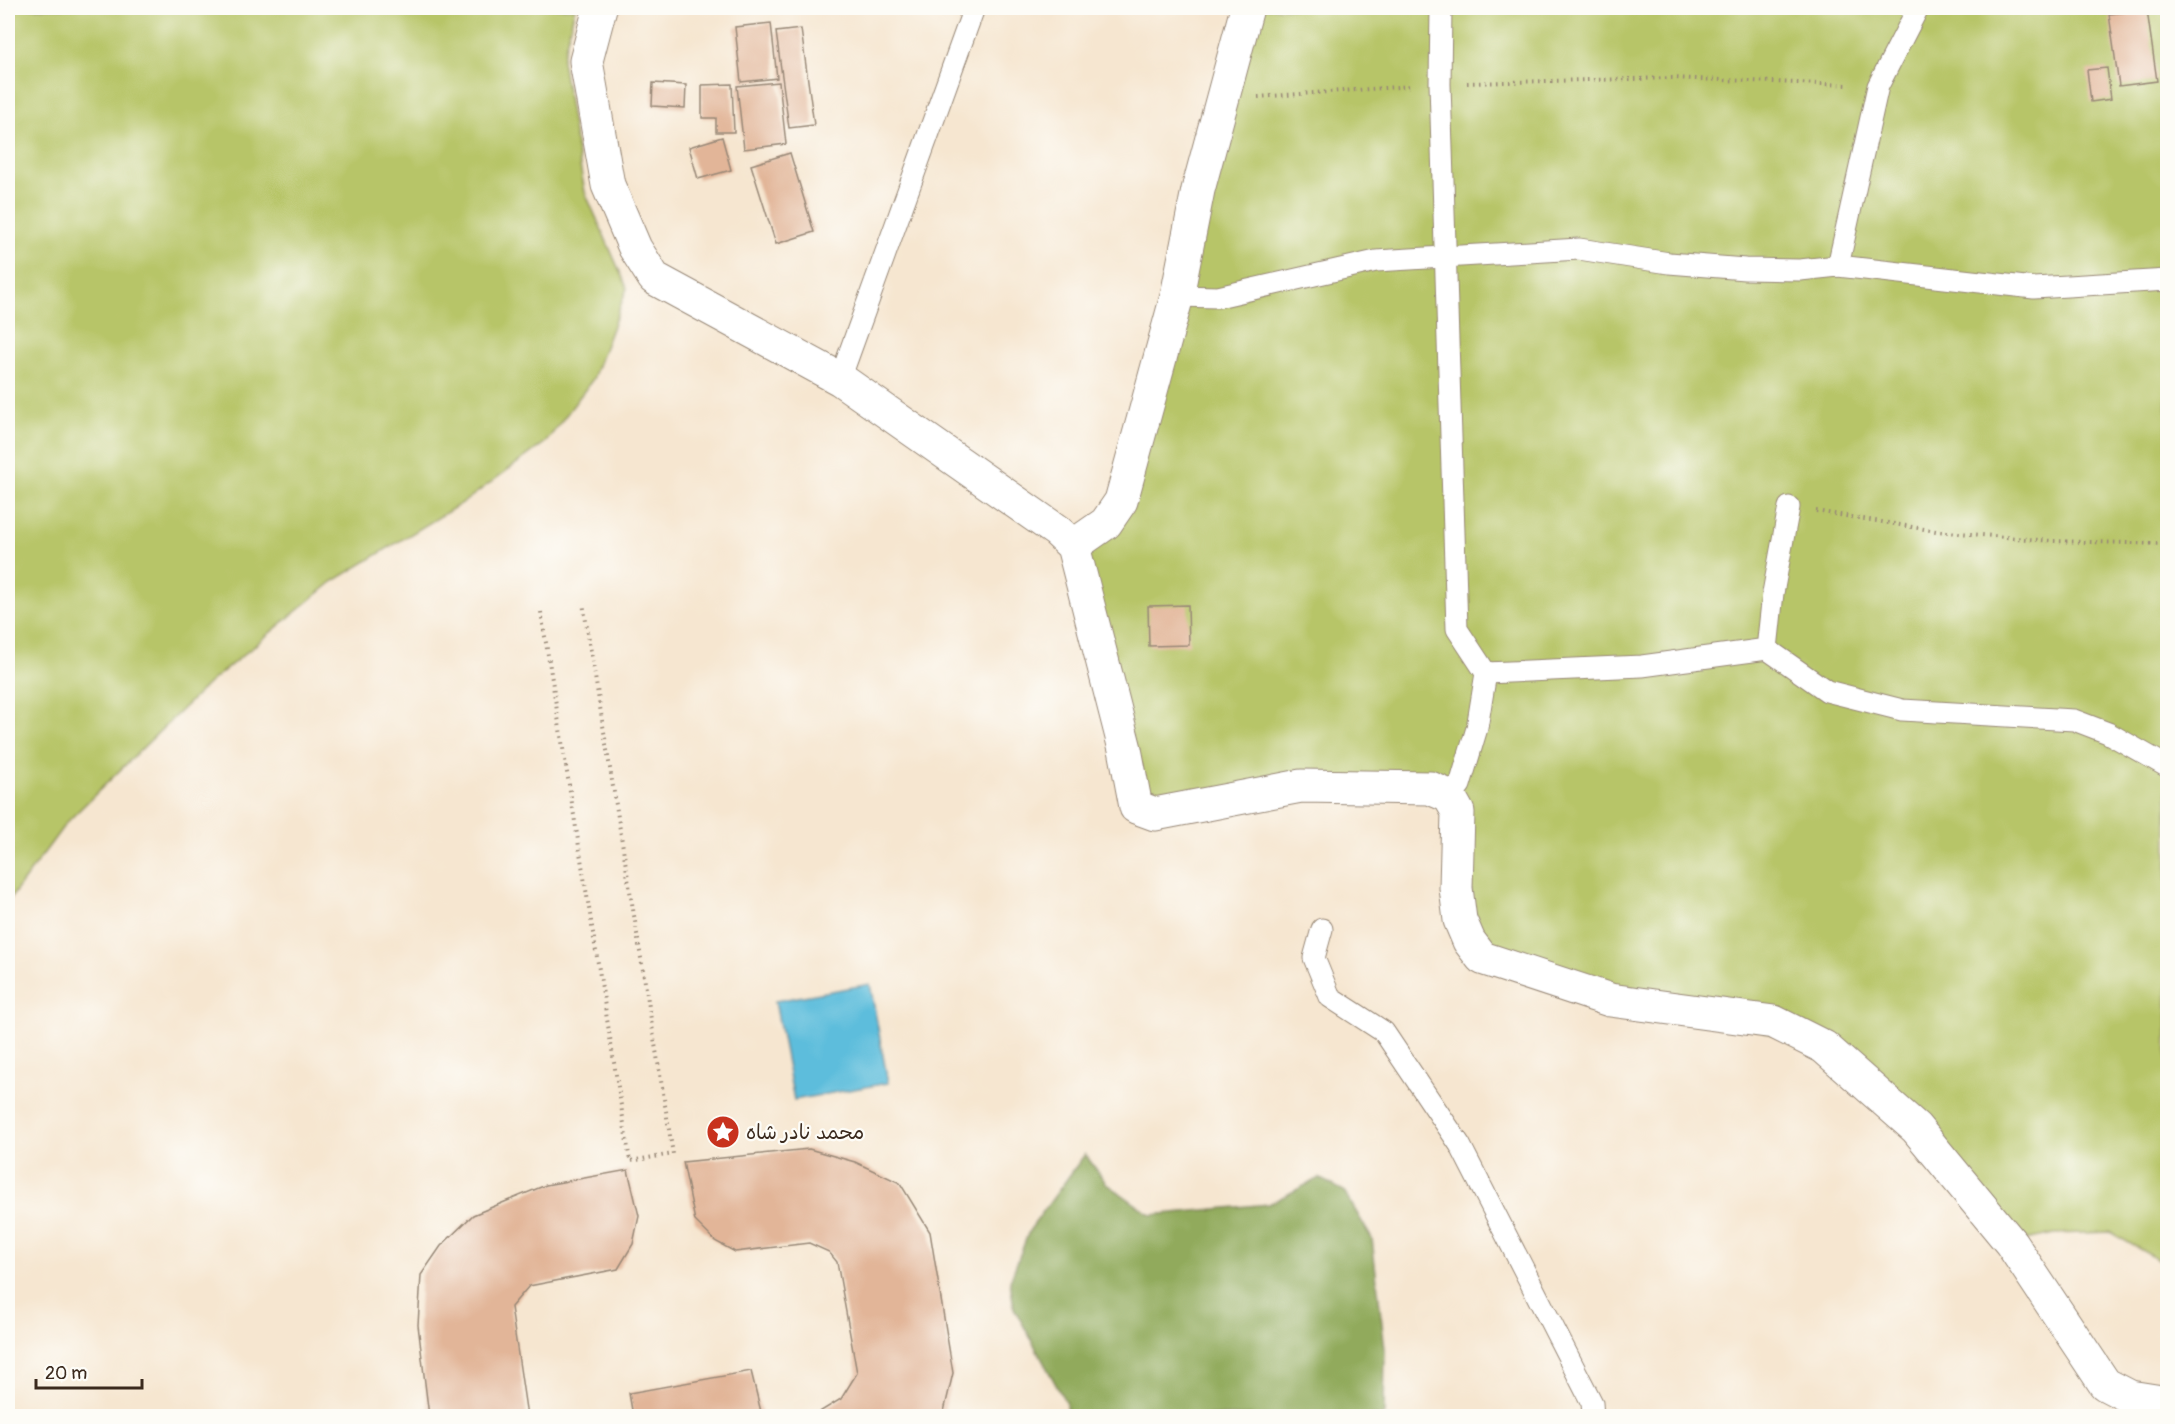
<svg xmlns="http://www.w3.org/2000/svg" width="2175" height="1424" font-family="Pangolin,'Playpen Sans Arabic',sans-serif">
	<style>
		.green { fill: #b7c568; stroke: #797843; stroke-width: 1.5 }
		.forest { fill: #91aa5c; stroke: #666a3d; stroke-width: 1.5 }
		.water { fill: #5dbddc; stroke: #4c747d; stroke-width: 1.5 }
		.building { fill: #e2b598 }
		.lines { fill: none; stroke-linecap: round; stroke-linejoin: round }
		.service-casing { stroke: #988877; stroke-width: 23 }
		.minor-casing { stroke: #988877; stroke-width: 35 }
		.path { stroke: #988877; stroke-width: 4; stroke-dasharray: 1.5 4.5; stroke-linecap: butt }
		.service { stroke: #fff; stroke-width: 21 }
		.minor { stroke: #fff; stroke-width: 33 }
		.labels { text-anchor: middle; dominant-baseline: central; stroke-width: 4.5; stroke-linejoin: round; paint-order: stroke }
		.poi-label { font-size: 20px; fill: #3b2a1e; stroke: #fdfcf7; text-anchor: start }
	</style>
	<rect width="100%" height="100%" fill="#fdfcf7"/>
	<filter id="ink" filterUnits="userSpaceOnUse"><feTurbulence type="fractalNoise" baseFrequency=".0167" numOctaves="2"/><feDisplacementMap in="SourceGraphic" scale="12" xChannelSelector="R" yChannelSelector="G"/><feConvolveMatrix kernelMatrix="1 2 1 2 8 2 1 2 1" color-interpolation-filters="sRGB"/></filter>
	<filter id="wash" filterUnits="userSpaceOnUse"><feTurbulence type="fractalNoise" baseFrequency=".008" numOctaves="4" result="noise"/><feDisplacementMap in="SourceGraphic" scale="24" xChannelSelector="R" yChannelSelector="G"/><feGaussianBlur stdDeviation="1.35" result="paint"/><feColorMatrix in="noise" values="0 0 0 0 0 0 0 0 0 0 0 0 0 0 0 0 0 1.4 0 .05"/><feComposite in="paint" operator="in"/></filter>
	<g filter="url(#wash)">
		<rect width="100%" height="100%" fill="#f6e6d0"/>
		<g class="green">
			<path d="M8,8H575L562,60L576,145L585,192L627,288L593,379L546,442L464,502L332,582L209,683L66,823L8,902Z"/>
			<path d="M1247,8H2167V1265L2110,1232L2054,1234L2011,1243L1824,1047L1482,958L1458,812L1430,788L1155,814L1073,546L1106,523Z"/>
		</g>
		<path class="forest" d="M1085,1154L1106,1183L1151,1215L1269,1204L1319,1178L1344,1191L1372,1239L1385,1349L1384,1416H1067L1066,1403L1014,1308L1010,1281L1029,1231Z"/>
		<path class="water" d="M870,984L888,1083L794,1100L775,1001Z"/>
		<g id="blocks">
			<g class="building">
				<path d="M2147,10L2157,81L2119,86L2109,14Z"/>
				<path d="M771,23L777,78L741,82L735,27Z"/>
				<path d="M801,29L814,125L789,128L776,32Z"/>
				<path d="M2107,68L2111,99L2091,102L2087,70Z"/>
				<path d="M779,82L786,144L744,149L737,86Z"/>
				<path d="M653,83L686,85L685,108L652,106Z"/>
				<path d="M732,84L734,132H716V118H702V85Z"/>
				<path d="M722,137L731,170L698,179L689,147Z"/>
				<path d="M790,153L814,232L776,244L751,165Z"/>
				<path d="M1188,605L1189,645L1149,646L1148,606Z"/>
				<path d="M809,1149L855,1162L900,1183L930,1232L953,1373L943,1416H813L841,1399L857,1373L837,1262L829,1252L809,1243L735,1252L715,1241L695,1221L683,1162Z"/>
				<path d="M628,1170L639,1216L633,1244L618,1269L529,1286L511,1307L527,1416H429L418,1325L421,1275L441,1246L473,1215L546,1185Z"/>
				<path d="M751,1371L762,1416H633L629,1393Z"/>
			</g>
		</g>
	</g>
	<g filter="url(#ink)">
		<use href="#blocks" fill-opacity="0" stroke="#988877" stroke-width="1.5"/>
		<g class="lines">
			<defs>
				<g id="service">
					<path d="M1441,8L1440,84L1457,629L1486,673L1477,728L1460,785L1449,796"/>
					<path d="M1838,266L1878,86L1918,8"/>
					<path d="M1177,296L1218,297L1376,261L1579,249L1669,263L1745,269L1800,270L1838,266L2034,288L2168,280"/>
					<path d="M840,379L974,8"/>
					<path d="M1767,649L1827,691L1902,710L2074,720L2108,733L2168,767"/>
					<path d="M1486,673L1642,666L1767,649L1773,593L1789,507"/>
					<path d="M1322,929L1314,958L1330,997L1384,1032L1460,1145L1592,1403L1593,1416"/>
				</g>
				<g id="minor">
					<path d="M600,8L586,61L608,185L635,248L654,278L840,379L1057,531L1073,546L1125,749L1136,807L1155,814L1301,786L1430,788L1449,796L1458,812L1456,888L1460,920L1469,941L1482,958L1610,1000L1774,1022L1824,1047L1916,1128L2011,1243L2105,1384L2130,1397L2168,1403"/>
					<path d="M1073,546L1106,523L1121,501L1177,296L1198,190L1247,8"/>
				</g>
			</defs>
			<use href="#service" class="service-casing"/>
			<use href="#minor" class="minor-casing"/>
			<g class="path">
				<path d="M1467,83L1672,78L1849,85"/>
				<path d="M1258,97L1412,86"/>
				<path d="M1816,511L1936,531L2051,541L2168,544"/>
				<path d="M541,612L630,1161L673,1154L583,603"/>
			</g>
			<use href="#service" class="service"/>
			<use href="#minor" class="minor"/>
		</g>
	</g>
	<defs>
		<symbol id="sight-disc" viewBox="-11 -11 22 22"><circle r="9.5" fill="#c8321e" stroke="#fdfcf7"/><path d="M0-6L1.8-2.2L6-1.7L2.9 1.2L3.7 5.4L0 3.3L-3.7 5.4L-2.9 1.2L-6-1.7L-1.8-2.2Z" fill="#fff"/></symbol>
	</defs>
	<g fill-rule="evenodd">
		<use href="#sight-disc" x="704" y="1113" width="38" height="38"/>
	</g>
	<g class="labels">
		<g class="poi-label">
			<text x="746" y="1132">محمد نادر شاه</text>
		</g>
	</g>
	<rect width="2175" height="1424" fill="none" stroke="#fdfcf7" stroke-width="30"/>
	<path d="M36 1379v9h106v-9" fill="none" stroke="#3b2a1e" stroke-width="3"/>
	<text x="45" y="1379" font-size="18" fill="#3b2a1e" stroke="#fdfcf7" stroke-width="4.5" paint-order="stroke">20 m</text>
</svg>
